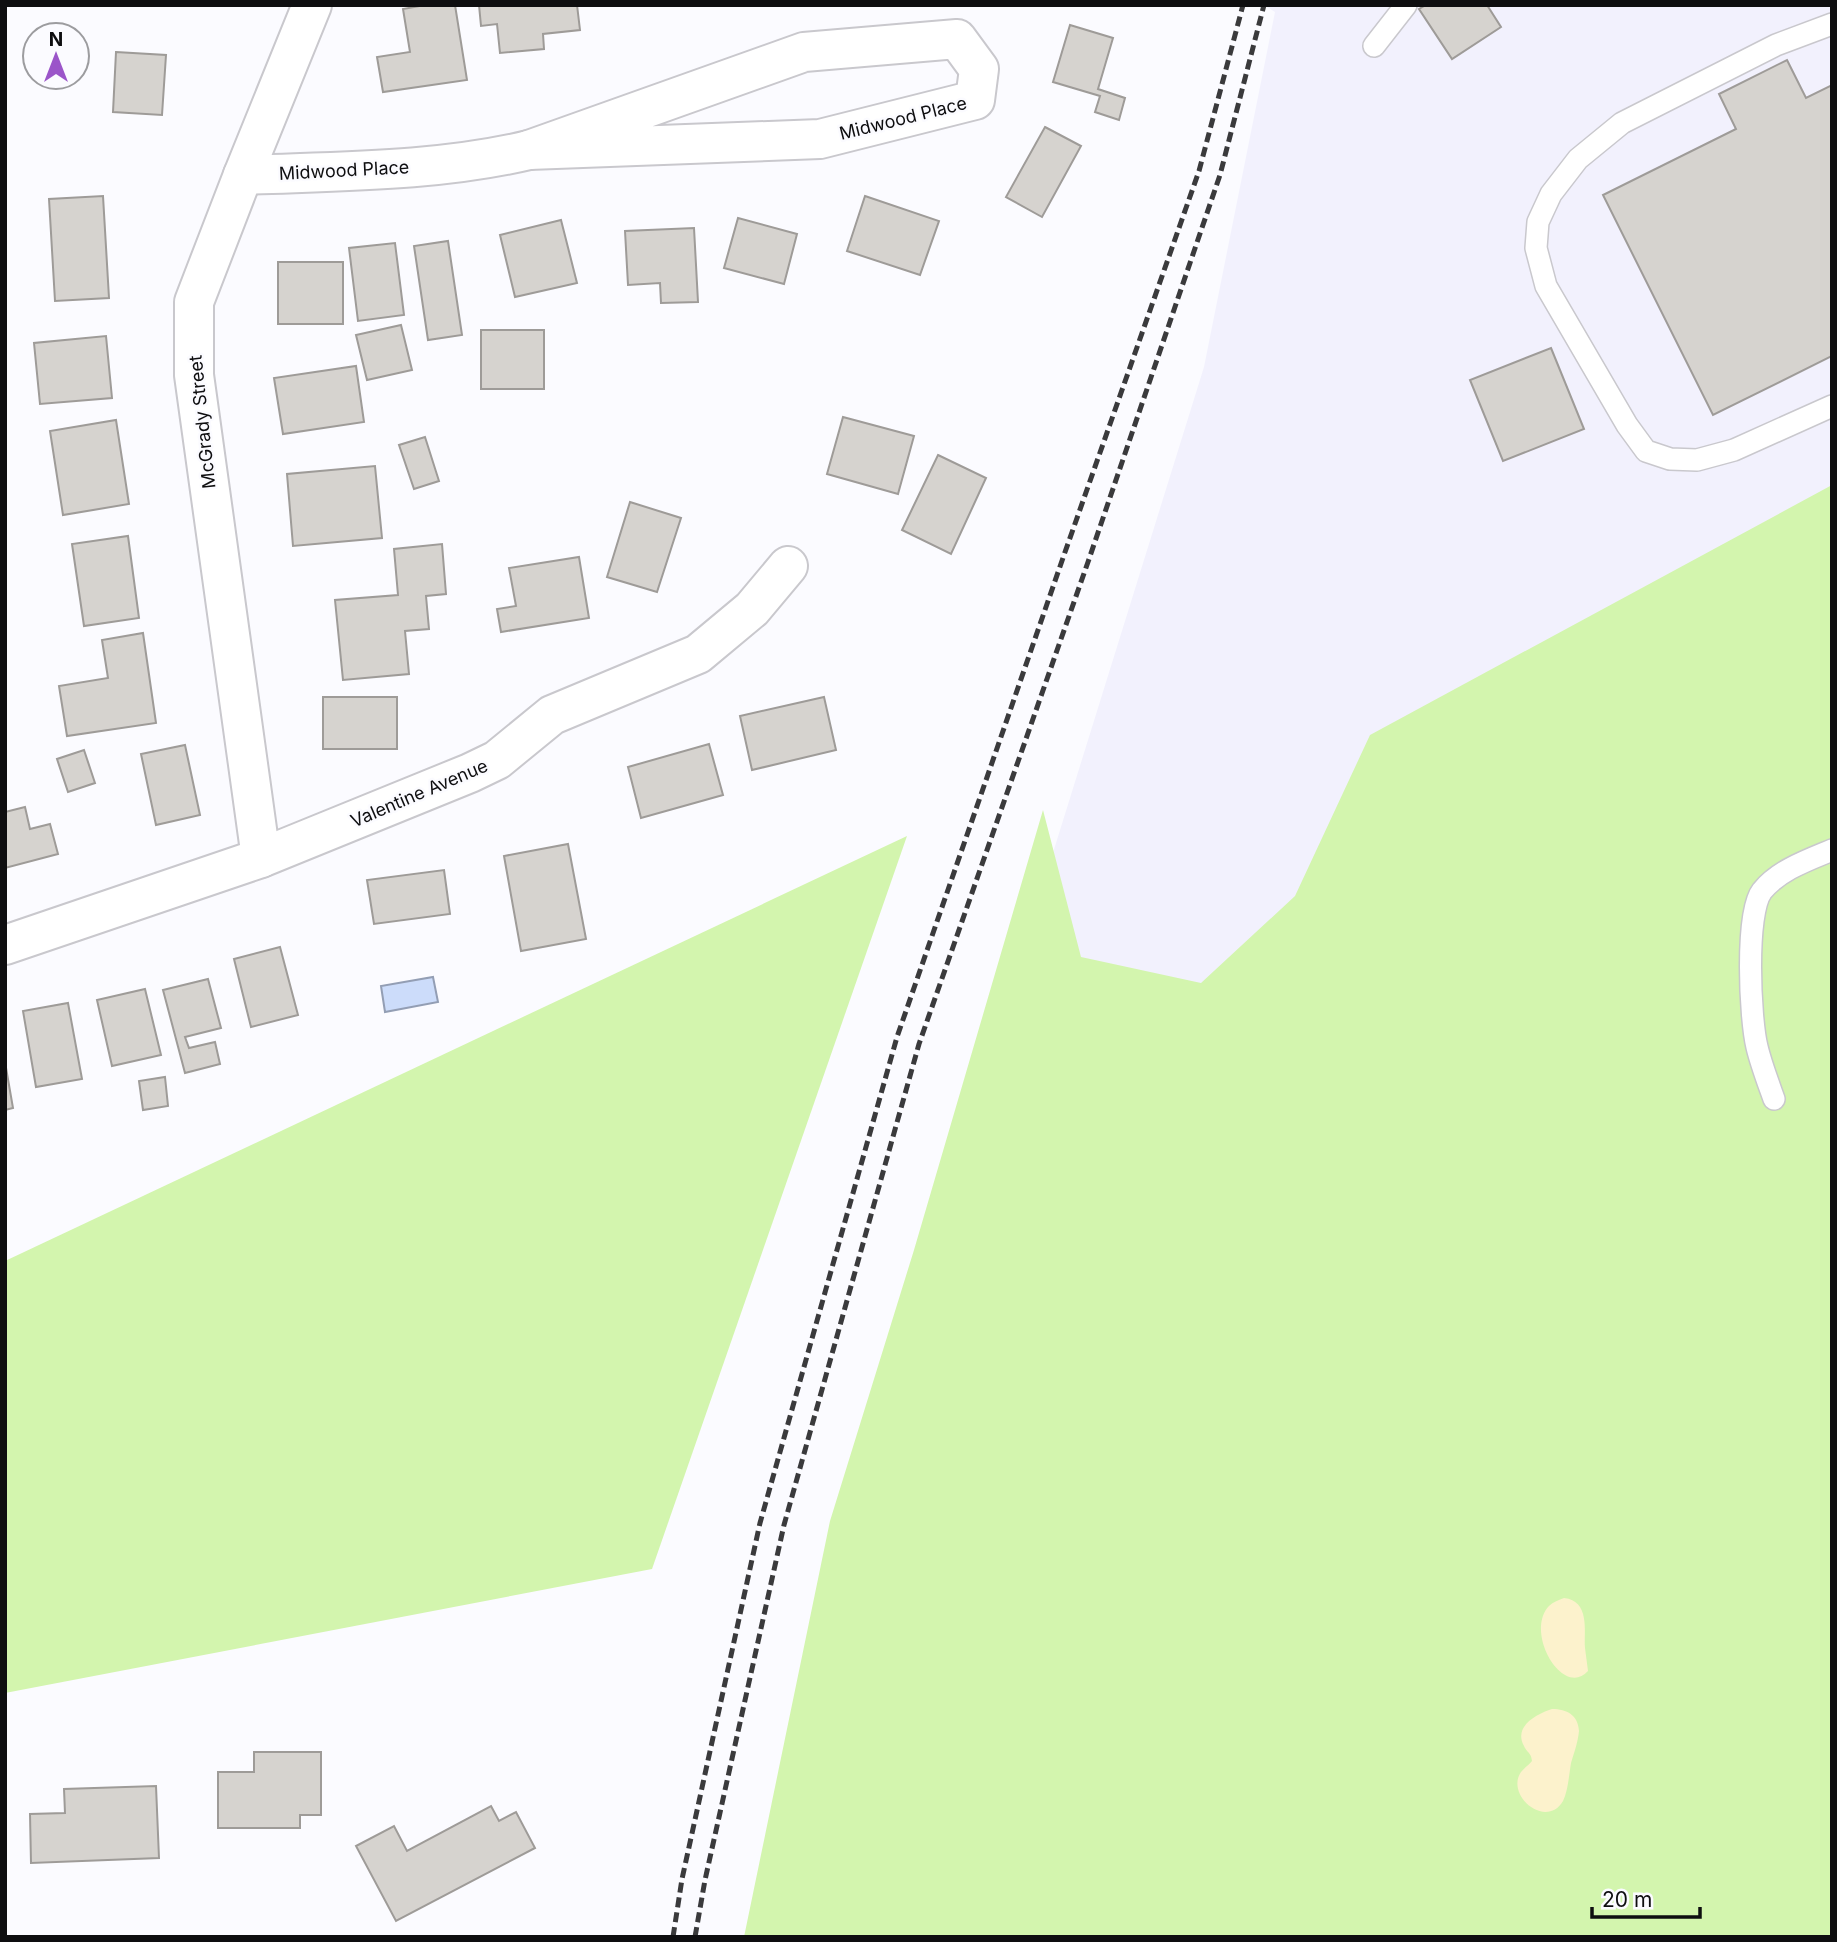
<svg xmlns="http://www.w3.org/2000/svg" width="1837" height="1942" font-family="Inter,sans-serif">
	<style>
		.built { fill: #f2f1fd }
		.green { fill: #d3f5ae }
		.sand { fill: #fcf2cc }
		.water { fill: #ccdcfa; stroke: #939eb4; stroke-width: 2 }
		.building { fill: #d6d3cf; stroke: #9e9b98; stroke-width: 2 }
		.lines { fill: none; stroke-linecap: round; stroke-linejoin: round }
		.service-casing { stroke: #c9c8cd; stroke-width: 24 }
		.minor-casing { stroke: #c9c8cd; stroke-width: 42 }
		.service { stroke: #fff; stroke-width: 21 }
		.minor { stroke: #fff; stroke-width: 38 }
		.rail { stroke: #3a3a3c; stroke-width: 5; stroke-dasharray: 10 5; stroke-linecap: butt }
		.labels { text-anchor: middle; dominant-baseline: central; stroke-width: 5; stroke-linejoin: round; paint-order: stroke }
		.street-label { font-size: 18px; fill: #0e0e10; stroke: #fbfbff }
	</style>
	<rect width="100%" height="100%" fill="#fbfbff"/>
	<path class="built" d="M1264,5H1832V515L1331,1104L987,1065L1204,367L1275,12Z"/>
	<g class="green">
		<path d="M1832,485V1937H744L830,1521L914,1250L1043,810L1081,957L1201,983L1295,896L1370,735Z"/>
		<path d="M907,836L652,1569L5,1693V1261Z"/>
	</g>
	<g class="sand">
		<path d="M1564,1598C1590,1601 1584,1630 1585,1648C1586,1656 1587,1663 1588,1671C1563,1699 1524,1632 1549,1606C1553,1602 1559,1600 1564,1598Z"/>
		<path d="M1552,1709C1567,1709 1578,1715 1579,1731C1578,1742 1574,1753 1571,1763C1569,1775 1568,1791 1563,1801C1546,1830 1505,1795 1521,1772C1524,1768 1529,1765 1532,1761C1531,1752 1527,1753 1524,1746C1513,1726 1537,1714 1552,1709Z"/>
	</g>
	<path class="water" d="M433,977L438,1002L385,1012L381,986Z"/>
	<g class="building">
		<path d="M425,5H455L467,80L383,92L377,57L410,52L403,9Z"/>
		<path d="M479,5H577L580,30L543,34L544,49L500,53L497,24L481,26Z"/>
		<path d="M1426,5H1487L1501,27L1452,59L1419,9Z"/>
		<path d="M1070,25L1113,38L1098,89L1125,98L1119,120L1095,112L1100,96L1053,82Z"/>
		<path d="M116,52L166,55L162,115L113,112Z"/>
		<path d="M1787,60L1806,98L1832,85V356L1713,415L1603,195L1736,129L1719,94Z"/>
		<path d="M1045,127L1081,146L1042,217L1006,197Z"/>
		<path d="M103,196L109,298L55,301L49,199Z"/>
		<path d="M865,196L939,221L920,275L847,251Z"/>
		<path d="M738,218L797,234L784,284L724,268Z"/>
		<path d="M561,220L577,283L515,297L500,235Z"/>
		<path d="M694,228L698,302L661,303L660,283L628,285L625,231Z"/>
		<path d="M448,241L462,335L428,340L414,246Z"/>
		<path d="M395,243L404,315L358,321L349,248Z"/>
		<rect x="278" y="262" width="65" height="62"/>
		<path d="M401,325L412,370L367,380L356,335Z"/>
		<rect x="481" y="330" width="63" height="59"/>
		<path d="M106,336L112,398L40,404L34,343Z"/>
		<path d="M1551,348L1584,429L1503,461L1470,380Z"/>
		<path d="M356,366L364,422L283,434L274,378Z"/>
		<path d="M843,417L914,436L898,494L827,474Z"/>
		<path d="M116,420L129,504L63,515L50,431Z"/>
		<path d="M425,437L439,481L414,489L399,445Z"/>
		<path d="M938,455L986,478L951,554L902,530Z"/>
		<path d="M375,466L382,538L293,546L287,474Z"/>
		<path d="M630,502L681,518L657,592L607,577Z"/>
		<path d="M128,536L139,618L84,626L72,544Z"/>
		<path d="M442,544L446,594L426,596L429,629L405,631L409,674L343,680L335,600L398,595L394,549Z"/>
		<path d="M579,557L589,618L501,632L497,609L516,606L509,568Z"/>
		<path d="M143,633L156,723L67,736L59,686L108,678L102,640Z"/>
		<rect x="323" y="697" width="74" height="52"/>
		<path d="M824,697L836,750L752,770L740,716Z"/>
		<path d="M709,744L723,795L641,818L628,767Z"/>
		<path d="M185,745L200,815L156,825L141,754Z"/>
		<path d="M84,750L95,783L68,792L57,759Z"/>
		<path d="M25,807L30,829L50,824L58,854L5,868V812Z"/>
		<path d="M568,844L586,939L521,951L504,856Z"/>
		<path d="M444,870L450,914L374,924L367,880Z"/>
		<path d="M280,947L298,1015L251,1027L234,959Z"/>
		<path d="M208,979L221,1028L185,1037L189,1048L215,1042L220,1064L185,1073L163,990Z"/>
		<path d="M145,989L161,1055L112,1066L97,1000Z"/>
		<path d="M68,1003L82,1079L36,1087L23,1011Z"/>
		<path d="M5,1062L13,1108L5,1110Z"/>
		<path d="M165,1077L168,1106L143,1110L139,1081Z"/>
		<path d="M254,1752H321V1815H300V1828H218V1772H254Z"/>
		<path d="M156,1786L159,1858L31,1863L30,1814L65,1813L64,1789Z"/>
		<path d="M491,1806L499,1821L516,1812L535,1848L396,1921L356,1846L394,1826L407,1851Z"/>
	</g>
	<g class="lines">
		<defs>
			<g id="service">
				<path d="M1832,24L1776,45L1622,123L1578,159L1551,194L1538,222L1536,248L1546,286L1627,425L1646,451L1670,459L1697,460L1734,450L1832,406"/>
				<path d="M1374,46L1406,5"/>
				<path d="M1774,1099C1768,1082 1761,1064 1757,1047C1750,1019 1745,913 1762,891C1779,870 1808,860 1832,850"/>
			</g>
			<g id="minor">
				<path d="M957,39L979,69L975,100L820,139L529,150L804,52Z"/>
				<path d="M243,175C338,171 436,172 529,150"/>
				<path d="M261,858L194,375V302L243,175L312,5"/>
				<path d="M5,945L261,858L470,773L497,760L552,715L698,654L752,609L788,566"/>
			</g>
		</defs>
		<use href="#service" class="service-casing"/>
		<use href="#minor" class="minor-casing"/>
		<use href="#service" class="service"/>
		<use href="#minor" class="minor"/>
		<g class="rail">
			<path d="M673,1937L682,1879L760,1523L897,1037L1064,555L1199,171L1243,5"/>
			<path d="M695,1937L705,1880L784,1525L919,1044L1088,562L1220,175L1264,5"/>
		</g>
	</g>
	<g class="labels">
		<g class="street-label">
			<text transform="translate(903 118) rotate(-14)">Midwood Place</text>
			<text transform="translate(344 170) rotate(-3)">Midwood Place</text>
			<text transform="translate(202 422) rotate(-96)">McGrady Street</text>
			<text transform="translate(419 793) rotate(-23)">Valentine Avenue</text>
		</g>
	</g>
	<rect width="1837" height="1942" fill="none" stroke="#0e0e10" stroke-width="14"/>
	<g transform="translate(56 56)"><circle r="33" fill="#fbfbff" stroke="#9c9c9f" stroke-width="2"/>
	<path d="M0-5L12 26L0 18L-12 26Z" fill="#9b55c9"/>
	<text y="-10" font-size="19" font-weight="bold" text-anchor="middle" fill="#0e0e10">N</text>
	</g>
	<path d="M1592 1907v10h108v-10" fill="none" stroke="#0e0e10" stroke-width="3.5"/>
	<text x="1602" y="1907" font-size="21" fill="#0e0e10" stroke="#fbfbff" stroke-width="5" paint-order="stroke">20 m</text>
</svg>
